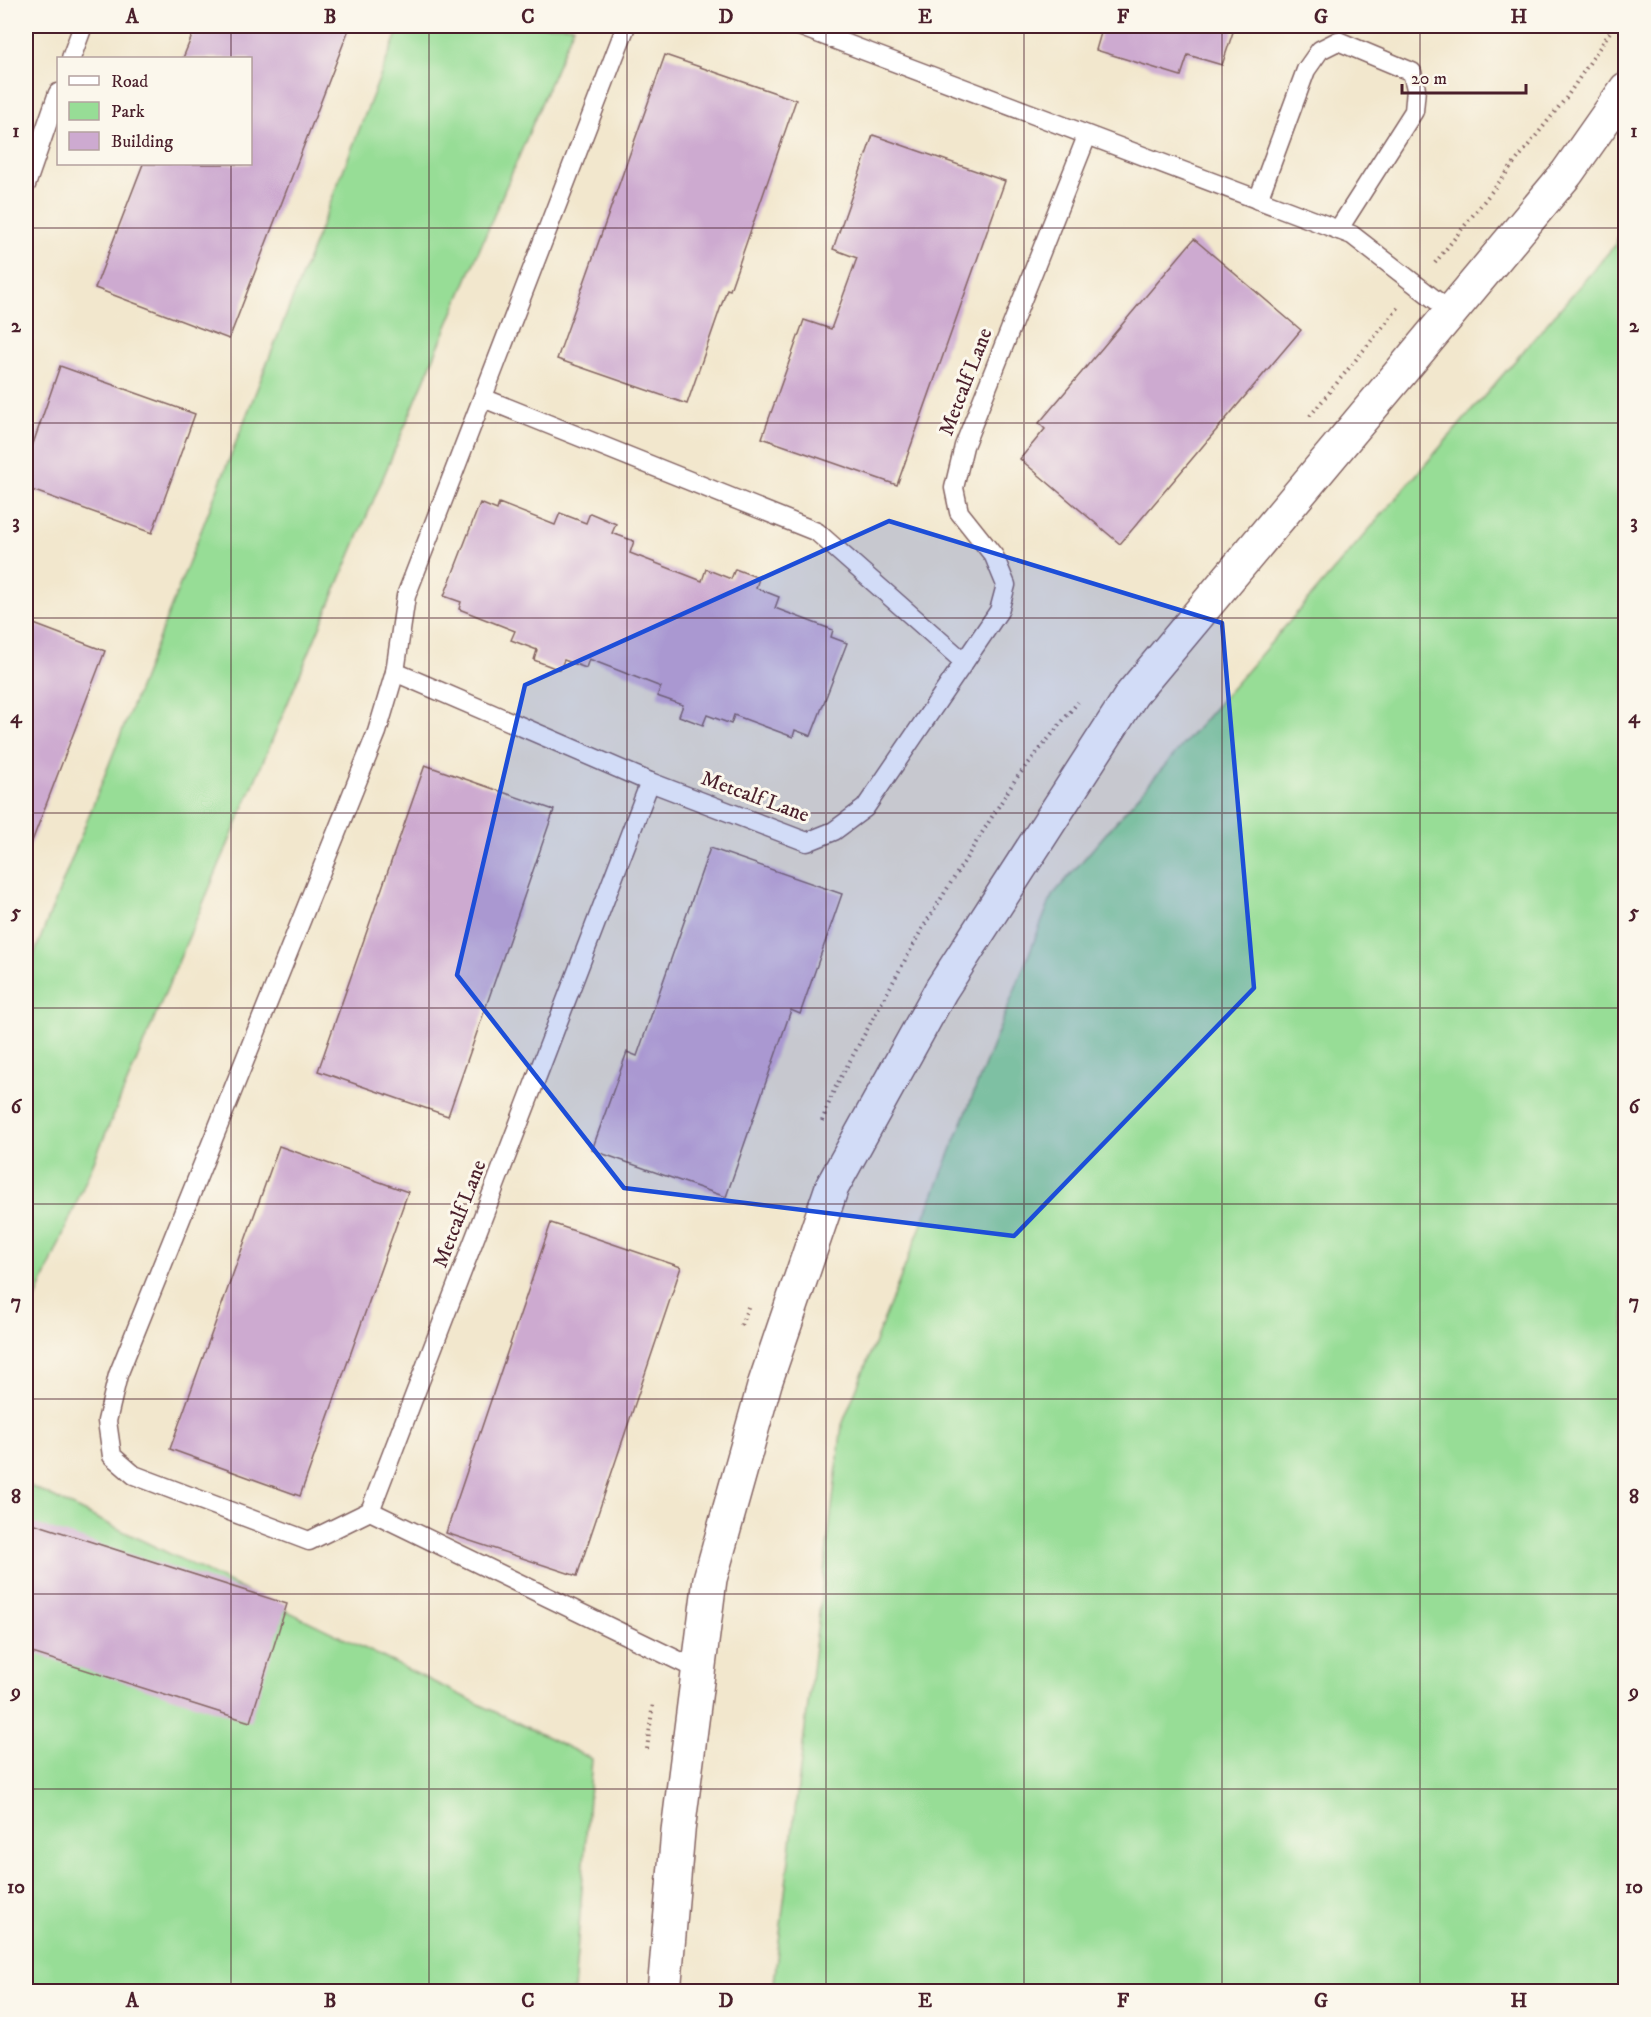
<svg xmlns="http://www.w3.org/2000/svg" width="1651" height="2017" font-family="'IM FELL DW Pica',serif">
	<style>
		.green { fill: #97dd96; stroke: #707e60; stroke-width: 1.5 }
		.building { fill: #cdaad0 }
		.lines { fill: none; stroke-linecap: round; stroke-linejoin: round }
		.service-casing { stroke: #856564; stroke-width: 21 }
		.minor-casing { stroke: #856564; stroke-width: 36 }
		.path { stroke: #856564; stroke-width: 4; stroke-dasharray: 1.5 4.5; stroke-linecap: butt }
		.service { stroke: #fff; stroke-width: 18 }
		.minor { stroke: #fff; stroke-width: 33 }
		.marked { fill: #1d4ed8; fill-opacity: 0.2; stroke: #1d4ed8; stroke-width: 4.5; stroke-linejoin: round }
		.grid { fill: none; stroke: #4a1f2b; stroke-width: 1.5; stroke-opacity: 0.55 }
		.labels { text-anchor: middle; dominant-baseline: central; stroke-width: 6; stroke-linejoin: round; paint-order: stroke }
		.street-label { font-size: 21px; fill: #4a1f2b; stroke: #fbf7ec }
		.neatline { fill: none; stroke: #4a1f2b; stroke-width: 2 }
		.grid-label { font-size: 20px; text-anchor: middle; font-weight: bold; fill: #4a1f2b }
	</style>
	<rect width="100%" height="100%" fill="#fbf7ec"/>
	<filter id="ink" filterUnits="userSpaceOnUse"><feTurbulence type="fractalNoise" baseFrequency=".0167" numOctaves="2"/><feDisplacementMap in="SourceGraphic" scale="12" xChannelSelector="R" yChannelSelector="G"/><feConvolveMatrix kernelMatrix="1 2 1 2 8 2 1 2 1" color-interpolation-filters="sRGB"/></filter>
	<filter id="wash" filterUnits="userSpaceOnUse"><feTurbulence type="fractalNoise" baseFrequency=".008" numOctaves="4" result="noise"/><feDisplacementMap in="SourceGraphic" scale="24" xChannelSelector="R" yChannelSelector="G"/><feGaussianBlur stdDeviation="1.35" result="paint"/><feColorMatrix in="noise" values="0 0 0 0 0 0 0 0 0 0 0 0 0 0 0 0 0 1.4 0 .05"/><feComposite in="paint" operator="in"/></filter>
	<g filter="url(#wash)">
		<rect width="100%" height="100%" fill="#f2e7cd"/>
		<g class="green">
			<path d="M400,26H574L26,1322V975Z"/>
			<path d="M1625,221V1991H773L842,1425L1052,896L1615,245Z"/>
			<path d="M26,1484L592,1759L574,1991H26Z"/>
		</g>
		<g id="blocks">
			<g class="building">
				<path d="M196,26H341L349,29L229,339L95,288L143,164H250V58H183Z"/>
				<path d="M1103,26H1235L1222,65L1188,55L1181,76L1096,50Z"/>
				<path d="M665,55L796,100L730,290L727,289L687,404L557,359Z"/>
				<path d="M873,135L1005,181L897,485L762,438L804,320L831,329L857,258L833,249Z"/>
				<path d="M1194,239L1301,330L1120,544L1020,459L1045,429L1039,423Z"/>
				<path d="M60,366L195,414L152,533L26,488V464Z"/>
				<path d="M480,503L497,510L499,503L555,525L560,513L586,523L590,513L616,524L612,533L634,541L630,553L702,581L706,569L731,579L735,569L759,578L756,588L779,597L775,608L833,630L831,637L847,643L811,736L795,730L793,737L734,715L731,724L707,715L703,725L679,716L683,705L657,696L661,687L589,659L586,668L564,660L560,670L534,660L537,650L511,640L515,631L459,609L461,602L444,596Z"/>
				<path d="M26,621L105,651L26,857Z"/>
				<path d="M425,765L554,810L448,1116L318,1071Z"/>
				<path d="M710,848L842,894L800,1014L791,1010L726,1197L592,1150L627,1052L637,1056Z"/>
				<path d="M279,1146L408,1192L300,1496L170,1449Z"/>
				<path d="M551,1223L681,1267L577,1576L446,1533Z"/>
				<path d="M29,1522L287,1604L250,1722L26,1651V1533Z"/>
			</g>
		</g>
	</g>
	<g filter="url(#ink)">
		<use href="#blocks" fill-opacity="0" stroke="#856564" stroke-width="1.5"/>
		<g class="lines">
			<defs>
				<g id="service">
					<path d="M626,26L406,596L395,672L377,732L118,1375L107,1421L112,1456L134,1475L309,1541L370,1511L698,1670"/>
					<path d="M799,26L1352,235L1451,312"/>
					<path d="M71,58L83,26"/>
					<path d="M26,185L58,93"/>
					<path d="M1258,200L1306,70L1320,50L1338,41L1412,72L1416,89L1414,111L1338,230"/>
					<path d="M483,398L817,532L964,662"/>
					<path d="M395,672L650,782"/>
					<path d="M370,1511L650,782L807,842L834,831L865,808L999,611L1006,585L994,556L959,512L954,488L964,446L1087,136"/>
				</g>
				<path id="minor" d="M664,1992L678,1831L710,1579L765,1383L832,1187L941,990L1132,694L1567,173L1626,89"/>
			</defs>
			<use href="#service" class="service-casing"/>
			<use href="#minor" class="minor-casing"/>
			<g class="path">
				<path d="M1435,263L1566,98L1614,26"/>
				<path d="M1310,416L1398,308"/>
				<path d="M822,1121L834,1090L922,929L1015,780L1078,702"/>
				<path d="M741,1325L748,1307"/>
				<path d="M647,1749L653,1703"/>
			</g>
			<use href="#service" class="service"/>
			<use href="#minor" class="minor"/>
		</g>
	</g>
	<path class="marked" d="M889,521L1222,623L1254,988L1014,1236L624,1188L457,975L525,685Z"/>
	<path class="grid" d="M231,26V58M429,26V1992M627,26V1992M826,26V1992M1024,26V1992M1222,26V1992M1420,26V1992M231,164V1992M26,228H1626M26,423H1626M26,618H1626M26,813H1626M26,1008H1626M26,1204H1626M26,1399H1626M26,1594H1626M26,1789H1626"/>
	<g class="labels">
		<g class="street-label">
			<text transform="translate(966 382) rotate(-69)">Metcalf Lane</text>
			<text transform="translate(755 797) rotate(20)">Metcalf Lane</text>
			<text transform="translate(460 1214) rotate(-69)">Metcalf Lane</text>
		</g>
	</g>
	<rect width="1651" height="2017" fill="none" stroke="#fbf7ec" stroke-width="66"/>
	<rect x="57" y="57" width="195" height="108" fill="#fbf7ec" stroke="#b4a19f" stroke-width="1.5"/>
	<rect x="69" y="76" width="30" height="9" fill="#ffffff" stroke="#b4a19f" stroke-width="1.5"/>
	<text x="111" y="87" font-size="18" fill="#4a1f2b">Road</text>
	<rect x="69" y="102" width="30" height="18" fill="#97dd96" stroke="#b4a19f" stroke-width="1.5"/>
	<text x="111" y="117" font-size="18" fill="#4a1f2b">Park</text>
	<rect x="69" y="132" width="30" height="18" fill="#cdaad0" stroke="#b4a19f" stroke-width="1.5"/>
	<text x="111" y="147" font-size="18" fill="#4a1f2b">Building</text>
	<path d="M1402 84v9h124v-9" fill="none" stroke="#4a1f2b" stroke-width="3"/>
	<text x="1411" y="84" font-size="18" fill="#4a1f2b" stroke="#fbf7ec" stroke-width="4.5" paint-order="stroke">20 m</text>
	<rect x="33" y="33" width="1585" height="1951" class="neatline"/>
	<g class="grid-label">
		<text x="132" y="23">A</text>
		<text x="330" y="23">B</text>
		<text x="528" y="23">C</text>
		<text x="726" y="23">D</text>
		<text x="925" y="23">E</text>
		<text x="1123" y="23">F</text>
		<text x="1321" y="23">G</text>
		<text x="1519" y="23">H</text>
		<text x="16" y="137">1</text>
		<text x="1634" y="137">1</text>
		<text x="16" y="332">2</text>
		<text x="1634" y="332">2</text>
		<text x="16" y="528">3</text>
		<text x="1634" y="528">3</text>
		<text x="16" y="723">4</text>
		<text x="1634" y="723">4</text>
		<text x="16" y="918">5</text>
		<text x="1634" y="918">5</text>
		<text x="16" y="1113">6</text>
		<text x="1634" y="1113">6</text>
		<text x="16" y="1308">7</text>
		<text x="1634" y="1308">7</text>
		<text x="16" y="1503">8</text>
		<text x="1634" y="1503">8</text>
		<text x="16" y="1698">9</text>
		<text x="1634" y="1698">9</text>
		<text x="16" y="1893">10</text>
		<text x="1634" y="1893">10</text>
		<text x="132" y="2007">A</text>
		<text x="330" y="2007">B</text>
		<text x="528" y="2007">C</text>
		<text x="726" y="2007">D</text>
		<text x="925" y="2007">E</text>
		<text x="1123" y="2007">F</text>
		<text x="1321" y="2007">G</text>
		<text x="1519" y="2007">H</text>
	</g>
</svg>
